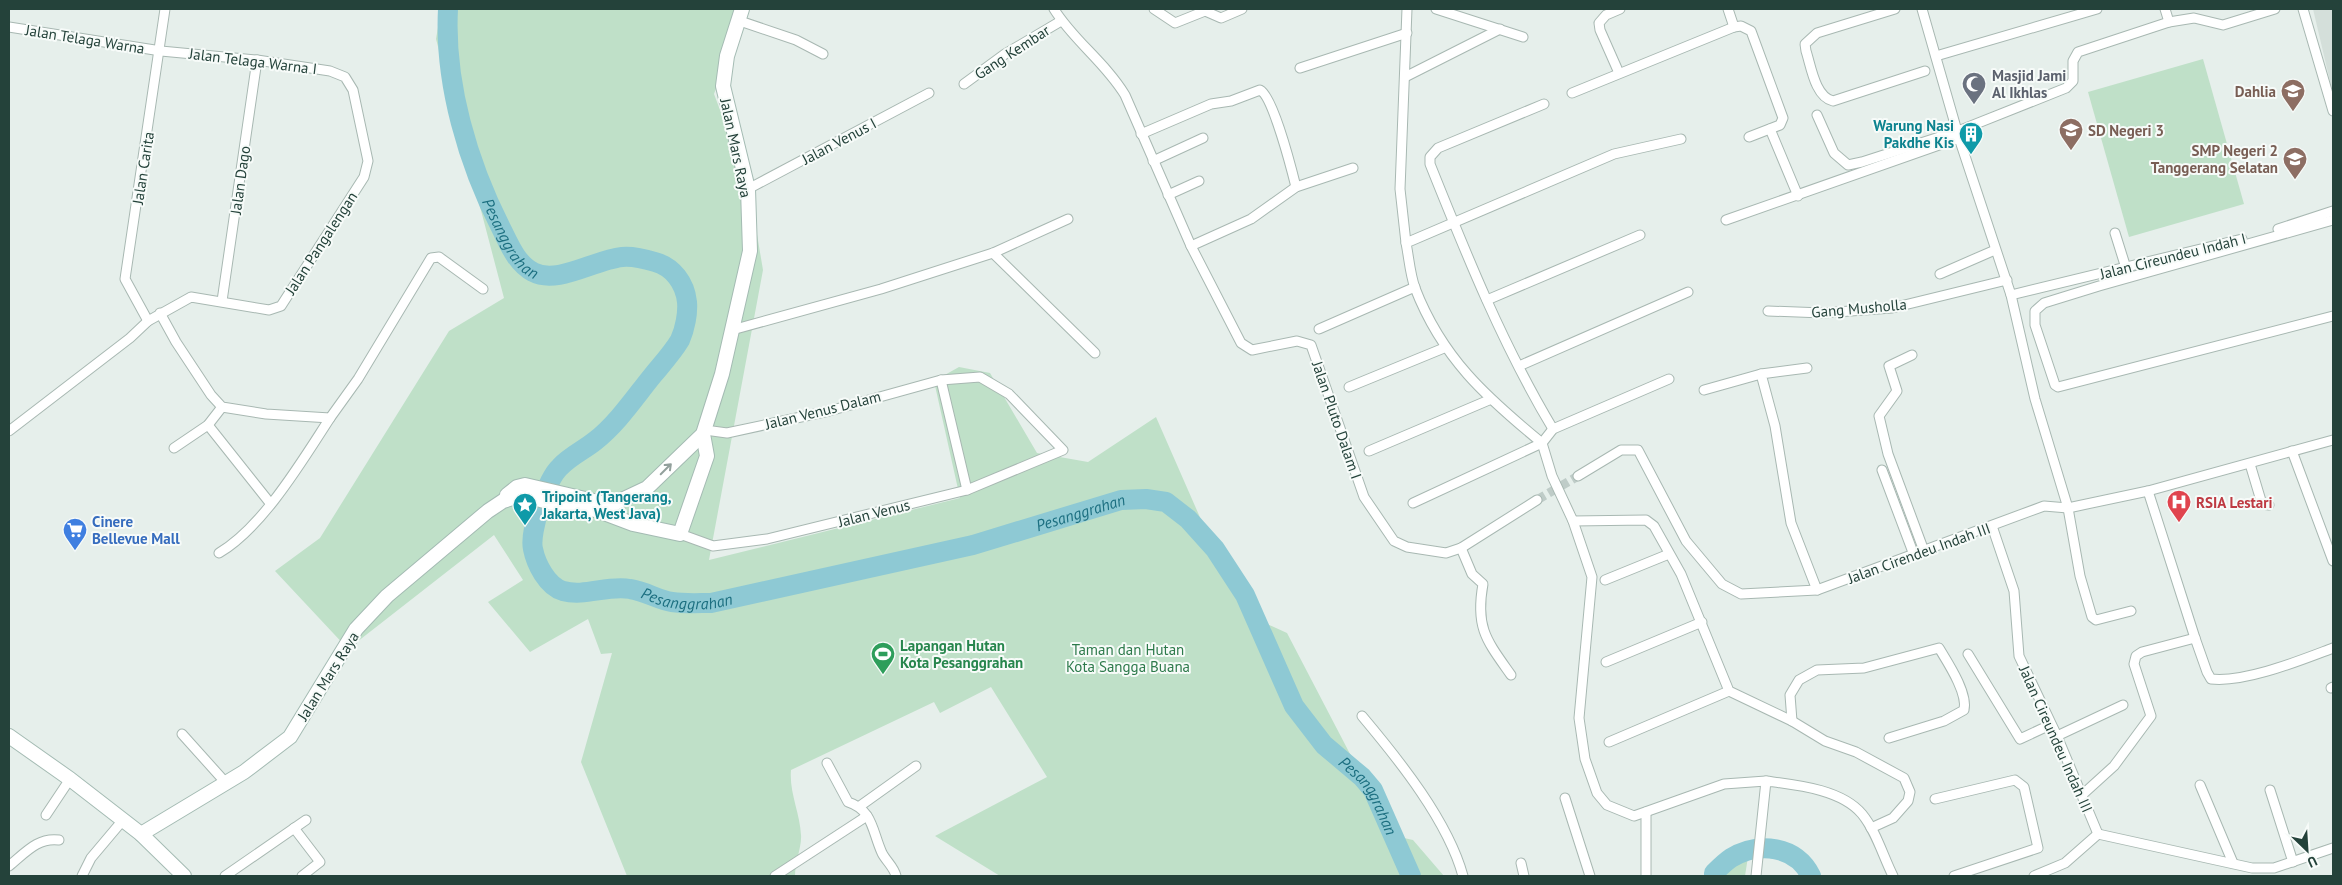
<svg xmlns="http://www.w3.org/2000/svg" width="2342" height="885" font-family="'PT Sans',sans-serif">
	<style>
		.built { fill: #d4dfda }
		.green { fill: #bfe0c8 }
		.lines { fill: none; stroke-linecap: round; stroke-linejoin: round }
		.river { stroke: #8ec9d4; stroke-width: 20 }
		.street-tunnel { stroke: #bfccc8; stroke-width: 9; stroke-dasharray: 9 4.5; stroke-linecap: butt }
		.street-casing { stroke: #a8b8b2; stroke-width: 11 }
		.secondary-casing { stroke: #a4bbb3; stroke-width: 16 }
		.street { stroke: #fff; stroke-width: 9 }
		.secondary { stroke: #fff; stroke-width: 14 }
		.oneway { stroke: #92a09c }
		.labels { text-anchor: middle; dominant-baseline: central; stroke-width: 4; stroke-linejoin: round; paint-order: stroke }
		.street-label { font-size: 15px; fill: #24423a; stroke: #f7fbf9 }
		.worship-label { font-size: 15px; font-weight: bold; fill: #5b616d; stroke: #f7fbf9; text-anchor: start }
		.education-label { font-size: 15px; font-weight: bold; fill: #785e54; stroke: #f7fbf9; text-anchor: end }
		.culture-label { font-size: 15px; font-weight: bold; fill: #0d838f; stroke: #f7fbf9; text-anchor: end }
		.health-label { font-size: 15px; font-weight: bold; fill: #be3a42; stroke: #f7fbf9; text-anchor: start }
		.shop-label { font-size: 15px; font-weight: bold; fill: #366cbe; stroke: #f7fbf9; text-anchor: start }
		.leisure-label { font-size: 15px; font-weight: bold; fill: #27864d; stroke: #f7fbf9; text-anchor: start }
		.park-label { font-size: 15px; fill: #2d7a4b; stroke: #f7fbf9 }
		.water-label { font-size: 16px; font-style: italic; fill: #1c6f80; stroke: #f7fbf9 }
	</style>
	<rect width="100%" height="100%" fill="#e6efeb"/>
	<path class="built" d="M2313,9H2333V94Z"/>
	<g class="green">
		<path d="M441,9H745L714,94L749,187L763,270L709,560L960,498L934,381L959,367L990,373L1037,453L1088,462L1156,417L1213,547L1245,595L1256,619L1287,633L1361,775L1373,790L1395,836L1413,840L1444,876H1000L935,836L1047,777L991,687L940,713L934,702L791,770C789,792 800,813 801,835C802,846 795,862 795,876H627L581,762L612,653L601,654L588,619L530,652L488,602L523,580L494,535L348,649L275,571L320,538L449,331L504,298L436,39Z"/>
		<path d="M2203,59L2244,204L2129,237L2088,92Z"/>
		<path d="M1749,850L1745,876H1714V873L1730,858Z"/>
	</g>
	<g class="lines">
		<g class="river">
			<path id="s1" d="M448,9C444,83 468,164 502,230C509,244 517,264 533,272C557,285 594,260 622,257C632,256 645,259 655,262C673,267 685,283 687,302C688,313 685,329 680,340C673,352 662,364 653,375C635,397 618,423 595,441C584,450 570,456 560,467C547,479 529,532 533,549C536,564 547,586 563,591C585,597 607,585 630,589C645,591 658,600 672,602C685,604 699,603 711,603L973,545L1121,500L1146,499L1166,502L1188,519L1215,549L1245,595L1294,706L1324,745L1362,777L1373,790L1411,876"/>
			<path d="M1714,876V873C1719,868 1725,862 1731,858C1759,841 1796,846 1811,876"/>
		</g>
		<path class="street-tunnel" d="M1537,500L1578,476"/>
		<defs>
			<g id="street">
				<path d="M1054,9C1073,40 1105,62 1125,95L1191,246L1241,343L1252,350L1297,341L1311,345L1364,497L1394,541L1407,547L1446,553L1461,548L1537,500"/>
				<path d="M1154,9L1175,23L1205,11L1221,18L1242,9"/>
				<path d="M1436,9L1523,37"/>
				<path d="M1728,9L1734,27"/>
				<path d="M1895,9L1817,33L1805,44L1806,51C1811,66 1815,97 1833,101L1925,71"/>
				<path d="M1922,9L1959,138L2011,295L2035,399L2068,508L2080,576L2092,617L2096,620L2131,611"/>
				<path d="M2165,9L2169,22"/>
				<path d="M2303,9L2333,111"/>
				<path d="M737,20L796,40L823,54"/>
				<path d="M9,27L161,51L257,60L330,71L345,77L353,90L368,161L364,177L281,306L269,310L191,297L148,321L130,338L9,431"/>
				<path d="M1936,56L2097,9"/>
				<path d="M1300,68L1407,33"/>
				<path d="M1619,73L1600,30L1599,23L1606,15L1620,9"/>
				<path d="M1405,77L1500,29"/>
				<path d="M964,84L1005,54L1061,21"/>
				<path d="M1572,93L1734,27L1741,26L1751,31L1783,118L1780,125L1749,137"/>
				<path d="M1544,104L1438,148L1430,157V164C1466,254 1503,346 1553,429"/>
				<path d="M1817,115L1834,153L1848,165L1862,162L1958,131L2066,88L2073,81V61L2078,52L2169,22L2194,18L2223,25L2275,9"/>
				<path d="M1770,129L1798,196"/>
				<path d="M1141,134L1211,104L1231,101L1260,90C1273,96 1292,171 1296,187"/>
				<path d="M1153,161L1203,138"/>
				<path d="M748,189L929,93"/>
				<path d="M1168,195L1199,181"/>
				<path d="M1726,220L1959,138"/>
				<path d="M2333,220L2099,286L2044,303L2035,311V325L2055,385L2058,387L2333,316"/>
				<path d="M2278,229L2333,211"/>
				<path d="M2115,233L2126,268"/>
				<path d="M1406,243L1400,189L1407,9"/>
				<path d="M1191,246L1251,219L1296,187L1353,168"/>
				<path d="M993,253L1095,353"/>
				<path d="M1940,274L1995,250"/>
				<path d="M2011,295L2242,239"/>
				<path d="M1487,300L1640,235"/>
				<path d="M222,301L257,60"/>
				<path d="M1768,311L1823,313L1892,308L2007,280"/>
				<path d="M160,313L176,342L211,395L222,407L266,414L330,418L358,379L431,258L439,257L483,289"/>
				<path d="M148,321L125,279L165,9"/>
				<path d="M1319,329L1415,287"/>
				<path d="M732,330L881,289L993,253L1068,219"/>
				<path d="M1912,355L1889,366L1897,391L1879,416L1888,454L1924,551"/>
				<path d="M1519,366L1688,292"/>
				<path d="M1807,368L1761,374L1775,426L1791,523L1817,590"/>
				<path d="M1669,379L1553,429L1542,443L1552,476L1573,521L1592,577L1579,718L1585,759L1597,793L1607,805L1634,816L1724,784L1766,781"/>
				<path d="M941,380L967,490"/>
				<path d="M1349,387L1444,348"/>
				<path d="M1704,390L1761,374"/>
				<path d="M208,425L270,503"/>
				<path d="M174,448L208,425L222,407"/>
				<path d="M1369,451L1489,400"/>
				<path d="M2292,451L2333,561"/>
				<path d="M2250,464L2262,504L2269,505"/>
				<path d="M1882,470L1914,555"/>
				<path d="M1578,476L1621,450H1638L1686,541L1722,584L1741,594L1817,590L2044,506L2068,508L2148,491L2333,440"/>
				<path d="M2148,491L2195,638L2207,672L2211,679C2245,683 2301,660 2333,648"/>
				<path d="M1413,503L1542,443C1486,397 1442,358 1415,288C1410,274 1409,258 1406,243L1614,154L1681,139"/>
				<path d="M1573,521L1646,520L1654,526L1681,574L1729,691L1792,721L1825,741L1856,752L1904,778L1910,792L1908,801L1893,818L1871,828"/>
				<path d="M1992,526L2014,591L2019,656L2057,736L2098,834"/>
				<path d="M680,534L713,546L767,539L967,490L1063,450L1009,394L980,377L941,380L829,411L727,433L705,430"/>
				<path d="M1461,548L1472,574L1483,584C1475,628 1487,641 1511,675"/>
				<path d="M219,553C263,527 302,461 330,418"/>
				<path d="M1605,580L1669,554"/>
				<path d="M1968,654L2020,739L2050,725"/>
				<path d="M1606,662L1702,622"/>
				<path d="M2331,688L2333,687"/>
				<path d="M1362,716C1399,760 1448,821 1463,876"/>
				<path d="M1792,721L1790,695L1799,680L1817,670L1864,668L1939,648C1948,663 1968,693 1964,710L1944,721L1889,738"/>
				<path d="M182,734L226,783"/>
				<path d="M2057,736L2123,705"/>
				<path d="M1609,742L1729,691"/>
				<path d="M827,763L848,802C873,810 872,831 882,853C886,861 894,867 896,876"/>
				<path d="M2200,785L2233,863"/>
				<path d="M2270,790L2293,862"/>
				<path d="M2082,795L2114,766L2151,716L2134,664L2136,656L2142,652L2195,638"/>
				<path d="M1565,798L1590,876"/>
				<path d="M1935,799L2015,780L2024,787L2038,848L1954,876"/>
				<path d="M860,806L916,766"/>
				<path d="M46,815L70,779"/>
				<path d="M294,828L320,862L302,876"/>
				<path d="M2098,834L2252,868H2274L2333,848"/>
				<path d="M1521,863L1524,876"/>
				<path d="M9,866C25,853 38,837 59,840"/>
				<path d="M82,876L91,858L123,820"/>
				<path d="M225,876L306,820"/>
				<path d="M775,876L867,816"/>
				<path d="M1646,876V812"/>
				<path d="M1756,876L1766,781C1796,785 1841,789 1862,814C1876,831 1883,856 1893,876"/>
				<path d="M2034,876L2065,863L2098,834"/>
			</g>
			<g id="secondary">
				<path d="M507,495L517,487L525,485L611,505L647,488L703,434L722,374L750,251L748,189L723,86L727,56L742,9"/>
				<path d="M9,736L70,779L141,834L184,876"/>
				<path d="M141,834L244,772L290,737L356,629L387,596L488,511L503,501L522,495L563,506L596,510L633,524L680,534L707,456L703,434"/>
			</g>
		</defs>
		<use href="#street" class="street-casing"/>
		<use href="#secondary" class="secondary-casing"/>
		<use href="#street" class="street"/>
		<use href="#secondary" class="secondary"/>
	</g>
	<defs><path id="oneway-shaft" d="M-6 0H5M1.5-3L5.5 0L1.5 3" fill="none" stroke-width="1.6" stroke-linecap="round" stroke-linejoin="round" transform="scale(1.25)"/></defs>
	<use class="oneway" href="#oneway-shaft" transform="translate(666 469) rotate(-45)"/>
	<defs>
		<symbol id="mosque-pin" viewBox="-11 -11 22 30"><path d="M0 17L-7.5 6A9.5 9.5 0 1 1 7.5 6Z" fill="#6b7280" stroke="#f7fbf9"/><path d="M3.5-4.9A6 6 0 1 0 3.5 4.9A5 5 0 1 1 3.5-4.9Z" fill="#fff"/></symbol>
		<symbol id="school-pin" viewBox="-11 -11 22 30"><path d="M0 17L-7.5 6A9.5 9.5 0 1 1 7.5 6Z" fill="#8d6e63" stroke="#f7fbf9"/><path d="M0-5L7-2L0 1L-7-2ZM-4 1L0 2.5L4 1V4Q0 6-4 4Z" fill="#fff"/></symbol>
		<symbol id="building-pin" viewBox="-11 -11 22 30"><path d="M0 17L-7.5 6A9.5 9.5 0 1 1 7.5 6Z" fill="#0f9aa8" stroke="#f7fbf9"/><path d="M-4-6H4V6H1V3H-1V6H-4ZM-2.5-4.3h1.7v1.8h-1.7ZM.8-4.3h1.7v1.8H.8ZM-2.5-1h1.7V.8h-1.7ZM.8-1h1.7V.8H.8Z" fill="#fff"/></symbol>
		<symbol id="hospital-pin" viewBox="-11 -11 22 30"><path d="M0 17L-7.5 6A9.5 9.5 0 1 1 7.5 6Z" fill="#e0444e" stroke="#f7fbf9"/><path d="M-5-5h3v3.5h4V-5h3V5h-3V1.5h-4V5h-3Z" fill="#fff"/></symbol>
		<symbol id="sight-pin" viewBox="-11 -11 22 30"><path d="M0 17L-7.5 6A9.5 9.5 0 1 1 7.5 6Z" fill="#0f9aa8" stroke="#f7fbf9"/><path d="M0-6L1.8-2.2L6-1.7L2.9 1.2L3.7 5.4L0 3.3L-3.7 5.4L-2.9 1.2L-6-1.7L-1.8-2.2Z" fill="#fff"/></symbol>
		<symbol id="supermarket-pin" viewBox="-11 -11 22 30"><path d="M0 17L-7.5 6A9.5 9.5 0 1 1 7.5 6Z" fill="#3f7fe0" stroke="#f7fbf9"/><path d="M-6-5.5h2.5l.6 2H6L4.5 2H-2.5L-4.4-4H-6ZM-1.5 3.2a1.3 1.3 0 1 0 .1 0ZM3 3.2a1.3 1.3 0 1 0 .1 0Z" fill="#fff"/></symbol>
		<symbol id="stadium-pin" viewBox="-11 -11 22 30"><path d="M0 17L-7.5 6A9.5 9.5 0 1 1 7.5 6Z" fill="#2e9e5b" stroke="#f7fbf9"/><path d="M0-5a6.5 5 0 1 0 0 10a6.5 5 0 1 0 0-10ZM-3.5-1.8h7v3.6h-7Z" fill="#fff"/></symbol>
	</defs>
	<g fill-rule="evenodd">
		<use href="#mosque-pin" x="1960" y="70" width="28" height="38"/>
		<use href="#school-pin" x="2279" y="77" width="28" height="38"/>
		<use href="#school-pin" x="2057" y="116" width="28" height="38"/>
		<use href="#building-pin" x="1957" y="120" width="28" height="38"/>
		<use href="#school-pin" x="2281" y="145" width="28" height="38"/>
		<use href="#hospital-pin" x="2165" y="488" width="28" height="38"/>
		<use href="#sight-pin" x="511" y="491" width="28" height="38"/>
		<use href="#supermarket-pin" x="61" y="516" width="28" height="38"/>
		<use href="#stadium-pin" x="869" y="640" width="28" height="38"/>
	</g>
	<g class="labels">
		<g class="street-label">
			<text transform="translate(85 39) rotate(9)">Jalan Telaga Warna</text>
			<text transform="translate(1012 52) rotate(-33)">Gang Kembar</text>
			<text transform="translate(253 61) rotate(7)">Jalan Telaga Warna I</text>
			<text transform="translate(839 141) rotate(-28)">Jalan Venus I</text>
			<text transform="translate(736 148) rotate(78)">Jalan Mars Raya</text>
			<text transform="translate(143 168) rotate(-81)">Jalan Carita</text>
			<text transform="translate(240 180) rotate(-82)">Jalan Dago</text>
			<text transform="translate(321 243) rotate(-57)">Jalan Pangalengan</text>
			<text transform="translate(2173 256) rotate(-14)">Jalan Cireundeu Indah I</text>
			<text transform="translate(1859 308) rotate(-5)">Gang Musholla</text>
			<text transform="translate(823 410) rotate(-14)">Jalan Venus Dalam</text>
			<text transform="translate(1337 420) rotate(71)">Jalan Pluto Dalam I</text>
			<text transform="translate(874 513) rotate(-14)">Jalan Venus</text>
			<text transform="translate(1919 553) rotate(-20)">Jalan Cirendeu Indah III</text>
			<text transform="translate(328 676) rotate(-58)">Jalan Mars Raya</text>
			<text transform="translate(2056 739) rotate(66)">Jalan Cireundeu Indah III</text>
		</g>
		<g class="worship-label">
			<text x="1992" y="75">Masjid Jami<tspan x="1992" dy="17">Al Ikhlas</tspan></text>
		</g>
		<g class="education-label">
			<text x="2276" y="91">Dahlia</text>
			<text x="2088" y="130" text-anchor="start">SD Negeri 3</text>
			<text x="2278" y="150">SMP Negeri 2<tspan x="2278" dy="17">Tanggerang Selatan</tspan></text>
		</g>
		<g class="culture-label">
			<text x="1954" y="125">Warung Nasi<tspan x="1954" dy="17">Pakdhe Kis</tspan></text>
			<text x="542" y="496" text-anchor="start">Tripoint (Tangerang,<tspan x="542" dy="17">Jakarta, West Java)</tspan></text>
		</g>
		<g class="health-label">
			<text x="2196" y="502">RSIA Lestari</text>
		</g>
		<g class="shop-label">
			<text x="92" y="521">Cinere<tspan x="92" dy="17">Bellevue Mall</tspan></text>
		</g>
		<g class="leisure-label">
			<text x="900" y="645">Lapangan Hutan<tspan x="900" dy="17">Kota Pesanggrahan</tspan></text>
		</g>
		<g class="park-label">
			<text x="1128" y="649">Taman dan Hutan<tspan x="1128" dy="17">Kota Sangga Buana</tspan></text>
		</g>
		<g class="water-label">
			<text stroke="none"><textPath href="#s1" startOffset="242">Pesanggrahan</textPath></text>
			<text stroke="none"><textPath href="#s1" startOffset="1351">Pesanggrahan</textPath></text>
			<text stroke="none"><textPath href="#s1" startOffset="946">Pesanggrahan</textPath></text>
			<text stroke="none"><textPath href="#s1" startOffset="1801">Pesanggrahan</textPath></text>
		</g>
	</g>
	<rect width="2342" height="885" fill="none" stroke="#24423a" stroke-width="20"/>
	<g transform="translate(2307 850) rotate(155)" stroke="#f7fbf9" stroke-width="4" paint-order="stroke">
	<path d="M0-4L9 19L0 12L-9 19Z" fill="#24423a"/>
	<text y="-8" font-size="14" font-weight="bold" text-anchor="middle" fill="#24423a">U</text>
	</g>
</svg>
